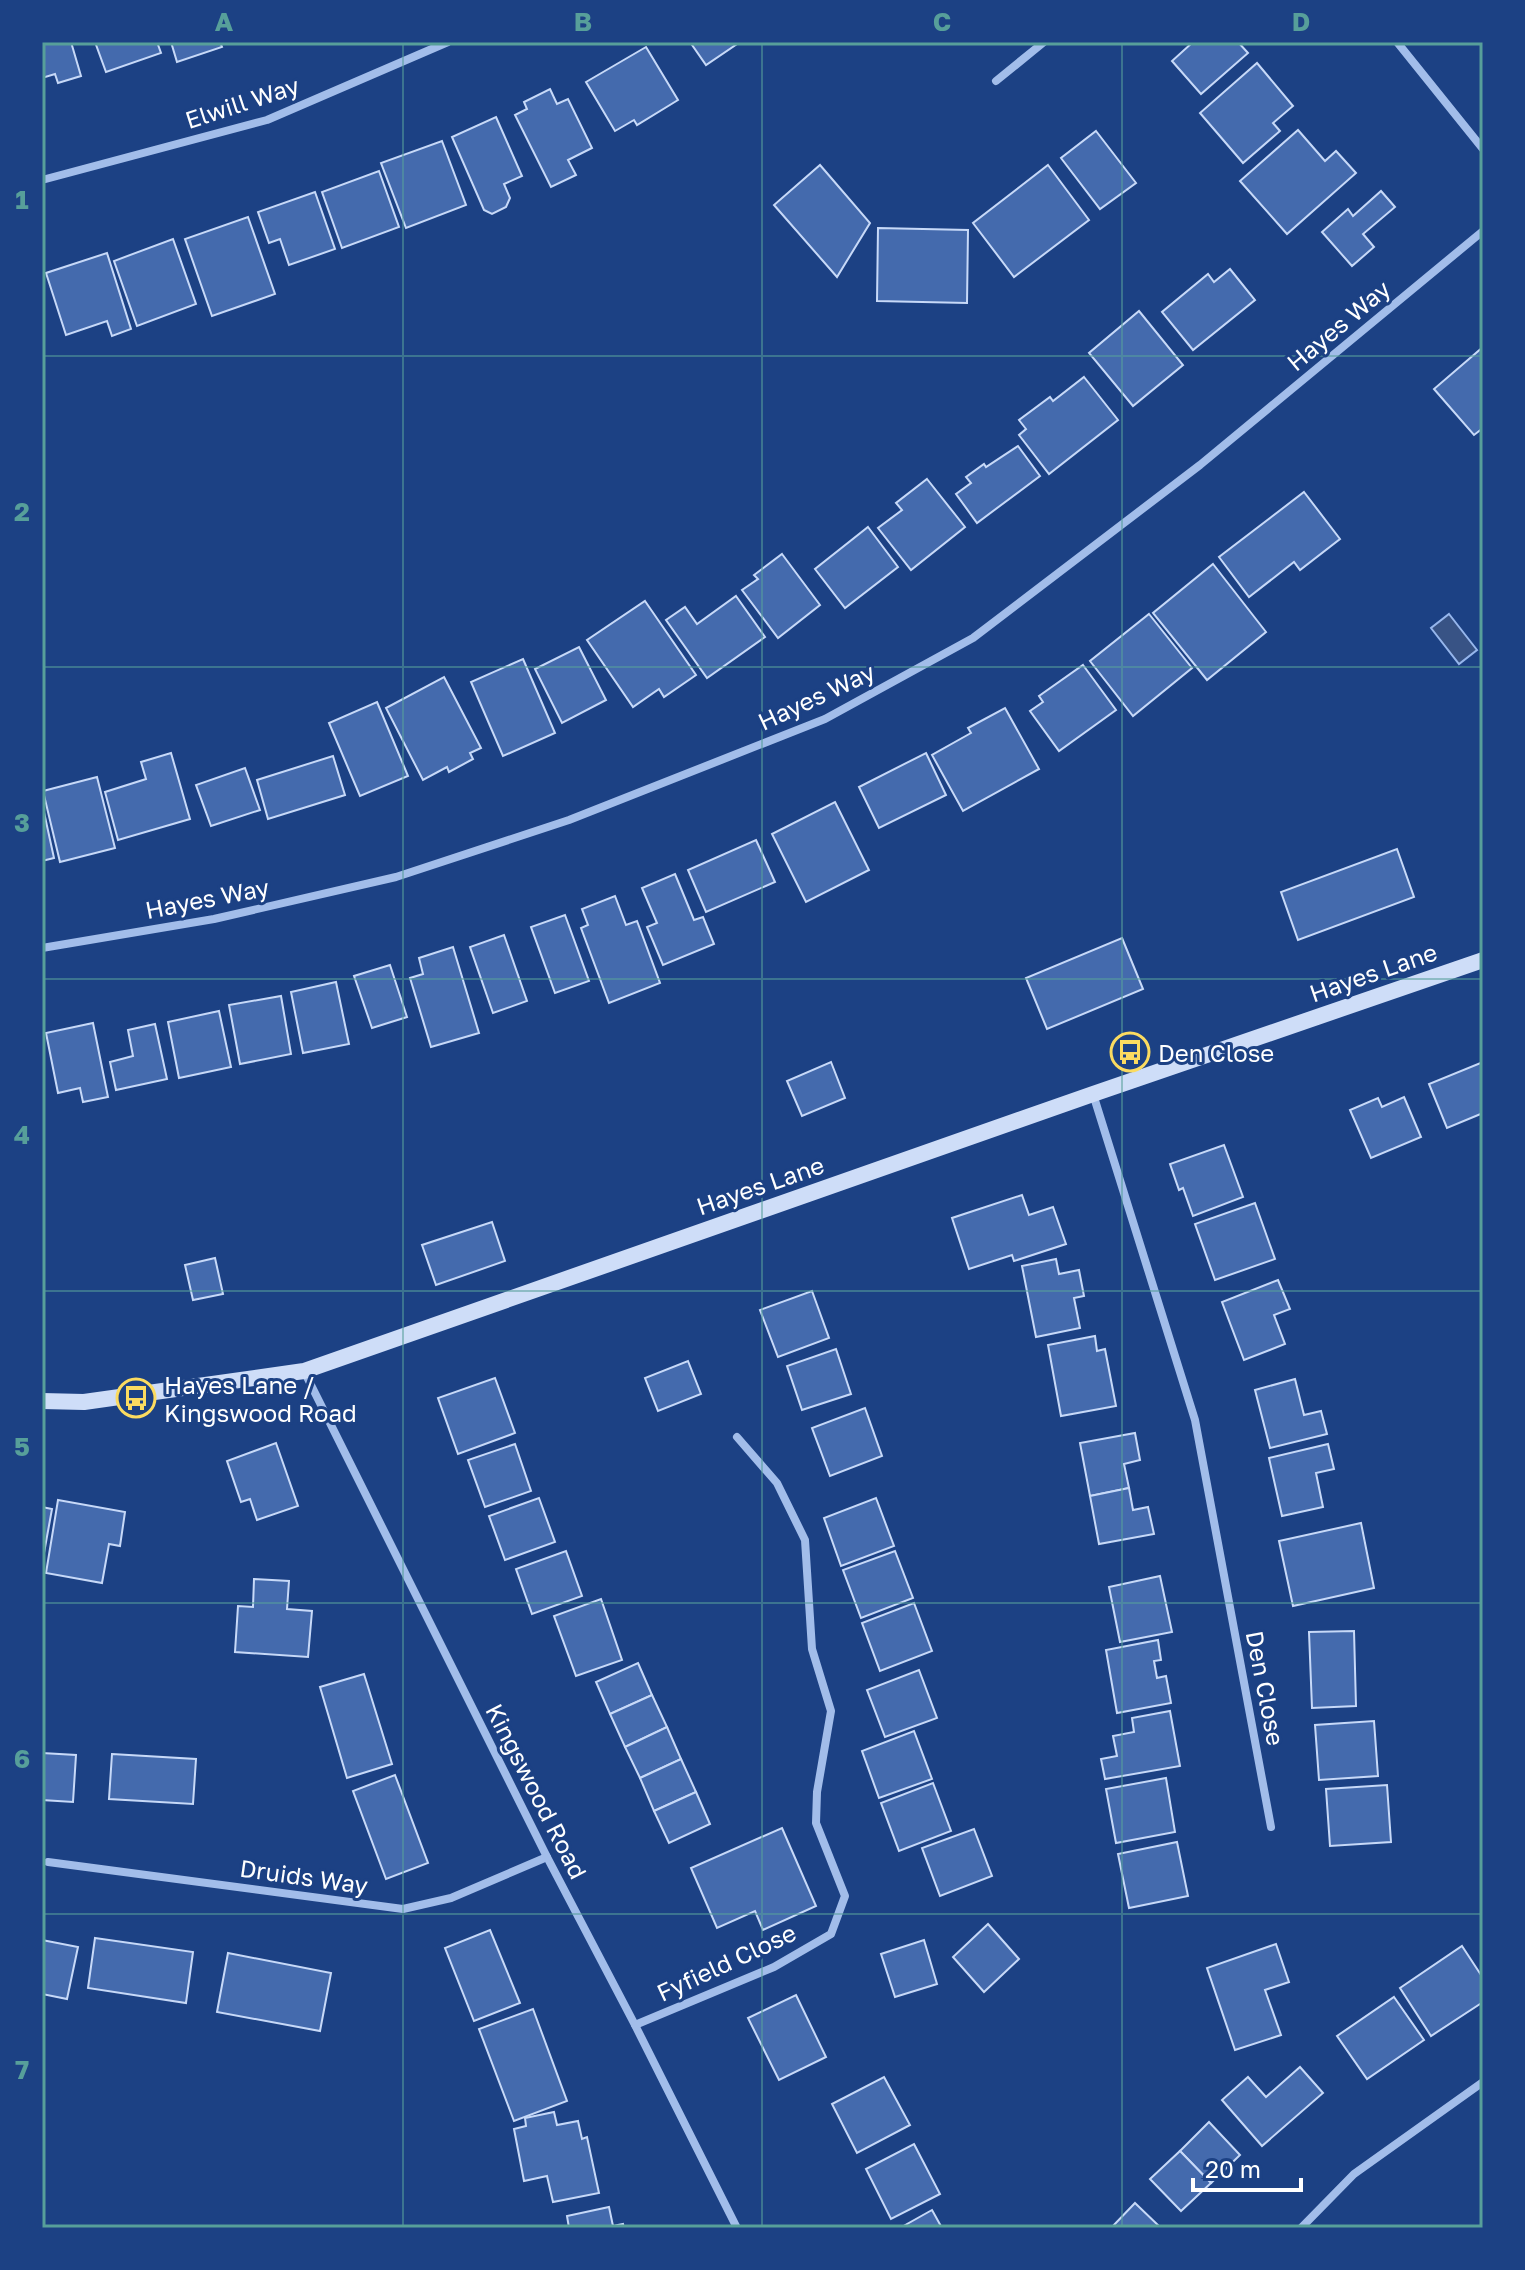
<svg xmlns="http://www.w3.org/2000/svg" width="1525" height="2270" font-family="'Golos Text',sans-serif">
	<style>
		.water { fill: #385385; stroke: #96b6ec; stroke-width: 2 }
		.building { fill: #446aad; stroke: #c7d9f8; stroke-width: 2 }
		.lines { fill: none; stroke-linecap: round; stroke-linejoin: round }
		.street { stroke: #a2bdea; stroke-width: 8 }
		.secondary { stroke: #ceddf8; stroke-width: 16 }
		.grid { fill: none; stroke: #579f9a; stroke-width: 2; stroke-opacity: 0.55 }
		.labels { text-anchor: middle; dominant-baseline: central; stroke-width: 6; stroke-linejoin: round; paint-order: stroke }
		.street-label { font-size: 24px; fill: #fff; stroke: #1c4184 }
		.poi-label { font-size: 24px; fill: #fff; stroke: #1c4184; text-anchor: start }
		.neatline { fill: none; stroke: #579f9a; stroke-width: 3 }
		.grid-label { font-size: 26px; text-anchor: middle; font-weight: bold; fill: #579f9a }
	</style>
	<rect width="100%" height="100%" fill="#1c4184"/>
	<path class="water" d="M1449,614L1477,650L1459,664L1431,628Z"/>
	<g class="building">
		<path d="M42,42H71L81,76L58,83L55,74L42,78Z"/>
		<path d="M95,42H157L161,53L106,72Z"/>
		<path d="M171,42H220L222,47L177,62Z"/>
		<path d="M690,42H740L706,65Z"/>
		<path d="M1193,42H1238L1248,53L1201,94L1172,61Z"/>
		<path d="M646,47L678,100L637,125L634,120L615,131L586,82Z"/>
		<path d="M1257,63L1293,106L1273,123L1280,131L1243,163L1200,113Z"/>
		<path d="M550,89L557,104L568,99L592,148L568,160L576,175L551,187L515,115L527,109L524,102Z"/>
		<path d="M496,117L522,176L504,184L510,198L506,207L492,214L484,210L452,137Z"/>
		<path d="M1298,130L1325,161L1336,151L1356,173L1287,234L1240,181Z"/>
		<path d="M1096,131L1136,183L1100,209L1061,158Z"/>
		<path d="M442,141L466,205L406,228L381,163Z"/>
		<path d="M820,165L870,223L837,277L774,205Z"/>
		<path d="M1048,165L1089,220L1014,277L973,223Z"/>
		<path d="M379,171L399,227L342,248L322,192Z"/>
		<path d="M1381,191L1395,207L1363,234L1374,247L1352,266L1322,232L1348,209L1353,216Z"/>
		<path d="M315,192L335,249L289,265L280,239L269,243L258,212Z"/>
		<path d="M248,217L275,294L212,316L185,239Z"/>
		<path d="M878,228L968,230L967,303L877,301Z"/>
		<path d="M173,239L196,304L137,326L114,261Z"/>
		<path d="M107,253L131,329L112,336L107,321L66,335L46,273Z"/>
		<path d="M1230,269L1255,300L1193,350L1162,312L1208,274L1214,282Z"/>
		<path d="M1139,311L1183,365L1133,406L1089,353Z"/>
		<path d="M1483,347V428L1474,435L1434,389Z"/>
		<path d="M1084,377L1118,420L1049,474L1019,435L1026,429L1019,420L1050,397L1053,401Z"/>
		<path d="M1018,446L1040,476L977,523L956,494L971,483L966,477L984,464L986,467Z"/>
		<path d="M927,479L965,527L911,570L878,528L902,510L896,503Z"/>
		<path d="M1304,492L1340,539L1300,570L1294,562L1249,597L1219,557Z"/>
		<path d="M868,527L898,567L845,608L815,569Z"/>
		<path d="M782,554L820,605L778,638L742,590L758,579L754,575Z"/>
		<path d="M1213,564L1266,632L1207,680L1153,613Z"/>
		<path d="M736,596L765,637L707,678L666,620L685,607L697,624Z"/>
		<path d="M645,601L696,675L664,697L659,689L633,707L587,640Z"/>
		<path d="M1149,614L1192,668L1133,716L1090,661Z"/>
		<path d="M579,647L606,700L562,723L535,669Z"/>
		<path d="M523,659L555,733L503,756L471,682Z"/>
		<path d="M1083,665L1116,710L1059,751L1030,711L1043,702L1039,696Z"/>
		<path d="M444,677L481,748L470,753L473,759L449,772L447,767L423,780L386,708Z"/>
		<path d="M377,702L408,776L360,796L329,723Z"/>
		<path d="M1005,708L1039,769L963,811L932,755L971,733L968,728Z"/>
		<path d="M171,753L190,819L118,840L105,792L146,779L141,762Z"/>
		<path d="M926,753L946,795L879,828L859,787Z"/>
		<path d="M333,756L345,795L268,819L257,780Z"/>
		<path d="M245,768L260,810L211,826L196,785Z"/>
		<path d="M97,777L115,848L60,862L43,791Z"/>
		<path d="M835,802L869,870L806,902L772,834Z"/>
		<path d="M42,803L54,858L42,861Z"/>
		<path d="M756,840L775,882L706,912L688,870Z"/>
		<path d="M1397,849L1414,897L1298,940L1281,892Z"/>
		<path d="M675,874L694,920L703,917L714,944L663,965L647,927L657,923L642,888Z"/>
		<path d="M615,896L626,925L637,921L660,983L609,1003L581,928L588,925L582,909Z"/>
		<path d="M565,915L589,981L555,993L531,927Z"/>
		<path d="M504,935L527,1001L493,1013L470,947Z"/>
		<path d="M1122,938L1143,989L1047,1029L1026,978Z"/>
		<path d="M453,947L479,1033L431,1047L410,978L423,974L419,958Z"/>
		<path d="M390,965L407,1017L372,1028L354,976Z"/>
		<path d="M336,982L349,1044L303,1053L291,992Z"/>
		<path d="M281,996L291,1054L240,1064L229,1005Z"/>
		<path d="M219,1011L231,1067L179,1078L168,1022Z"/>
		<path d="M93,1023L108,1097L83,1102L80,1088L58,1093L46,1033Z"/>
		<path d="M155,1024L167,1079L116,1090L110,1062L133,1056L128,1030Z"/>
		<path d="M831,1062L845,1098L802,1116L787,1081Z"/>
		<path d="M1483,1062V1113L1447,1128L1429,1084Z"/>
		<path d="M1404,1097L1421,1137L1371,1158L1350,1110L1378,1098L1382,1107Z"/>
		<path d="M1224,1145L1243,1197L1193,1216L1183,1188L1179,1190L1170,1164Z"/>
		<path d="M1022,1195L1029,1215L1053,1207L1066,1244L1014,1261L1012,1255L969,1269L952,1218Z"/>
		<path d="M1255,1203L1275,1259L1215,1280L1195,1224Z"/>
		<path d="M492,1222L505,1261L436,1285L422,1245Z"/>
		<path d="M215,1258L223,1294L193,1300L185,1265Z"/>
		<path d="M1056,1259L1059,1274L1079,1270L1084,1296L1074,1298L1080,1328L1036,1337L1022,1266Z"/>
		<path d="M1278,1280L1290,1309L1274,1315L1285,1344L1244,1360L1222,1302Z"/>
		<path d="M812,1291L829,1338L778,1357L760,1310Z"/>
		<path d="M1095,1336L1097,1351L1105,1349L1116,1406L1061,1416L1048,1345Z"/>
		<path d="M836,1349L851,1394L802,1410L787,1366Z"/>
		<path d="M688,1361L701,1394L658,1411L645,1378Z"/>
		<path d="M495,1378L515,1433L458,1454L438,1398Z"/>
		<path d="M1295,1379L1304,1415L1321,1411L1327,1434L1270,1448L1255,1390Z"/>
		<path d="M865,1408L882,1456L830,1476L812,1428Z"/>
		<path d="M1135,1433L1140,1460L1124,1464L1129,1488L1090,1496L1080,1443Z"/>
		<path d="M276,1443L298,1506L257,1520L250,1499L241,1502L227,1461Z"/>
		<path d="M515,1444L531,1491L485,1507L468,1460Z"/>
		<path d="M1328,1444L1334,1469L1316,1473L1323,1507L1282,1516L1269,1458Z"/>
		<path d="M1129,1488L1133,1510L1148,1507L1154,1534L1099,1544L1090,1496Z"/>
		<path d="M539,1498L555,1542L505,1560L489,1516Z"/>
		<path d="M876,1498L894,1546L841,1566L824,1518Z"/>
		<path d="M58,1500L125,1512L120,1546L109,1544L102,1583L46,1573Z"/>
		<path d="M42,1507L52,1509L42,1564Z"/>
		<path d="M1361,1523L1374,1588L1293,1606L1279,1541Z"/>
		<path d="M566,1551L582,1596L532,1614L516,1569Z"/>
		<path d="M895,1551L913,1598L861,1618L843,1570Z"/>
		<path d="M1160,1576L1172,1632L1120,1642L1109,1587Z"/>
		<path d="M254,1579L289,1581L287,1609L312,1611L308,1657L235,1652L238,1606L253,1607Z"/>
		<path d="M601,1599L622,1660L576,1676L554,1616Z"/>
		<path d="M914,1603L932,1651L880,1671L862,1623Z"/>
		<path d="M1354,1631L1356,1706L1312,1708L1309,1632Z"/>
		<path d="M1158,1640L1161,1660L1154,1661L1157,1678L1166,1676L1171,1703L1117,1713L1106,1650Z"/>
		<path d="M638,1663L652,1695L610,1714L596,1682Z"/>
		<path d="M919,1670L937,1718L885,1737L867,1690Z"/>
		<path d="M364,1674L392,1764L347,1778L320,1687Z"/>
		<path d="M652,1695L667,1727L625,1747L610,1714Z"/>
		<path d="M1170,1711L1180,1766L1105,1779L1101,1759L1117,1756L1113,1736L1134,1732L1132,1718Z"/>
		<path d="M1374,1721L1378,1776L1319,1780L1315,1725Z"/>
		<path d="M667,1727L681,1759L640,1778L625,1747Z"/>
		<path d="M914,1731L932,1779L879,1798L862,1751Z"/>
		<path d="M42,1753L76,1755L73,1802L42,1800Z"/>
		<path d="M112,1754L196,1759L193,1804L109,1799Z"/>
		<path d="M681,1759L696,1792L654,1811L640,1778Z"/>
		<path d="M395,1775L428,1863L386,1879L353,1791Z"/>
		<path d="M1166,1778L1175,1832L1116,1843L1106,1789Z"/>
		<path d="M933,1783L951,1831L899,1851L881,1803Z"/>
		<path d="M1387,1785L1391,1842L1330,1846L1326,1789Z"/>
		<path d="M696,1792L710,1824L669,1843L654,1811Z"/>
		<path d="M782,1828L816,1906L763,1930L755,1911L717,1928L691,1868Z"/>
		<path d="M974,1829L992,1876L940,1896L922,1848Z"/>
		<path d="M1177,1842L1188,1896L1129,1908L1118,1854Z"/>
		<path d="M988,1924L1019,1959L984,1992L953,1957Z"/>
		<path d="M490,1930L520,2003L474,2021L445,1948Z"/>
		<path d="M95,1938L193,1952L186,2003L88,1988Z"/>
		<path d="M42,1940L78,1947L67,1999L42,1994Z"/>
		<path d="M924,1940L937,1984L895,1997L881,1954Z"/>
		<path d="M1276,1944L1289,1982L1265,1990L1281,2035L1235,2050L1207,1968Z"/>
		<path d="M1462,1946L1483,1978V2002L1431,2036L1400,1988Z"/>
		<path d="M228,1953L331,1973L320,2031L217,2012Z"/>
		<path d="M796,1995L826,2057L779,2080L748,2018Z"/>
		<path d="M1394,1997L1424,2040L1367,2079L1337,2036Z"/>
		<path d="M533,2009L567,2101L514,2121L479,2029Z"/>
		<path d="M1300,2067L1323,2093L1262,2146L1222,2100L1248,2077L1266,2097Z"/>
		<path d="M884,2077L910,2125L857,2153L832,2104Z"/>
		<path d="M554,2112L557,2125L578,2121L582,2139L587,2137L599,2193L553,2202L547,2176L524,2181L514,2129L526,2126L525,2118Z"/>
		<path d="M1209,2122L1240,2155L1211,2183L1180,2151Z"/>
		<path d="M914,2144L940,2194L891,2219L866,2169Z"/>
		<path d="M1180,2151L1211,2183L1181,2211L1150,2179Z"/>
		<path d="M1135,2203L1161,2228H1111Z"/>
		<path d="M609,2207L613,2226L623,2224L624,2228H569L567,2216Z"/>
		<path d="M932,2210L942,2228H900Z"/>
	</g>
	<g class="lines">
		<g class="street">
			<path d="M1397,42L1483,149"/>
			<path d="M996,81L1044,42"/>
			<path d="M42,180L267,120L448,42"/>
			<path d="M42,948L214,919L396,877L569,820L825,719L973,638L1200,465L1483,231"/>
			<path d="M1093,1094L1195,1420L1271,1827"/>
			<path d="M304,1371L547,1857L635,2025L737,2228"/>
			<path d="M48,1862L403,1909L451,1898L547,1857"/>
			<path d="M635,2025L774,1967L831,1934L845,1896L816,1823L817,1792L831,1711L812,1649L805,1540L777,1483L737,1437"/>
			<path d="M1301,2228L1354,2174L1483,2082"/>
		</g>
		<path class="secondary" d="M42,1401L84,1402L304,1371L1093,1094L1483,960"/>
	</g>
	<path class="grid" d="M403,42V2228M762,42V2228M1122,42V2228M42,356H1483M42,667H1483M42,979H1483M42,1291H1483M42,1603H1483M42,1914H1483"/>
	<defs>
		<symbol id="bus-ring" viewBox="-11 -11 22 22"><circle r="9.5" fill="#1c4184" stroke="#fbdb60" stroke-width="1.5"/><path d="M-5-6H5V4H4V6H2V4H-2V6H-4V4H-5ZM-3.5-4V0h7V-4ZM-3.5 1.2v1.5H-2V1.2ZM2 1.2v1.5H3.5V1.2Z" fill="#fbdb60"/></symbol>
	</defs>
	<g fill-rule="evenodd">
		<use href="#bus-ring" x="1108" y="1030" width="44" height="44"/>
		<use href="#bus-ring" x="114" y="1376" width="44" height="44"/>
	</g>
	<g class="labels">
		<g class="street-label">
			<text transform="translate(242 102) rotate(-18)">Elwill Way</text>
			<text transform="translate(1338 325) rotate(-40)">Hayes Way</text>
			<text transform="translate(816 696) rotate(-25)">Hayes Way</text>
			<text transform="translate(207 898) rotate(-11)">Hayes Way</text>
			<text transform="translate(1373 972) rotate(-19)">Hayes Lane</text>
			<text transform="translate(760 1185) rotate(-19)">Hayes Lane</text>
			<text transform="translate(1266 1688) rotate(79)">Den Close</text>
			<text transform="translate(537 1791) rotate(63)">Kingswood Road</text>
			<text transform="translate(304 1876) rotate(8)">Druids Way</text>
			<text transform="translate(726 1962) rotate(-25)">Fyfield Close</text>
		</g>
		<g class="poi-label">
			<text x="1158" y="1052">Den Close</text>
			<text x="164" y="1384">Hayes Lane /<tspan x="164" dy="28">Kingswood Road</tspan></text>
		</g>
	</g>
	<rect width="1525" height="2270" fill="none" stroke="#1c4184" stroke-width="88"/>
	<path d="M1193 2178v12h108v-12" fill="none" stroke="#ffffff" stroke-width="4"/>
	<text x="1205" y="2178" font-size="24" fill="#ffffff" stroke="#1c4184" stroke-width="6" paint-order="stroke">20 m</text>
	<rect x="44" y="44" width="1437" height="2182" class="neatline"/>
	<g class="grid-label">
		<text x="224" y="31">A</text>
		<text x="583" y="31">B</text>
		<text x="942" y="31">C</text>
		<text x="1301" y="31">D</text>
		<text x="22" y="209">1</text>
		<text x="22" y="521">2</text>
		<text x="22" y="832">3</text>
		<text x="22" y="1144">4</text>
		<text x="22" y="1456">5</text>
		<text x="22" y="1768">6</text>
		<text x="22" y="2079">7</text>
	</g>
</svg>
